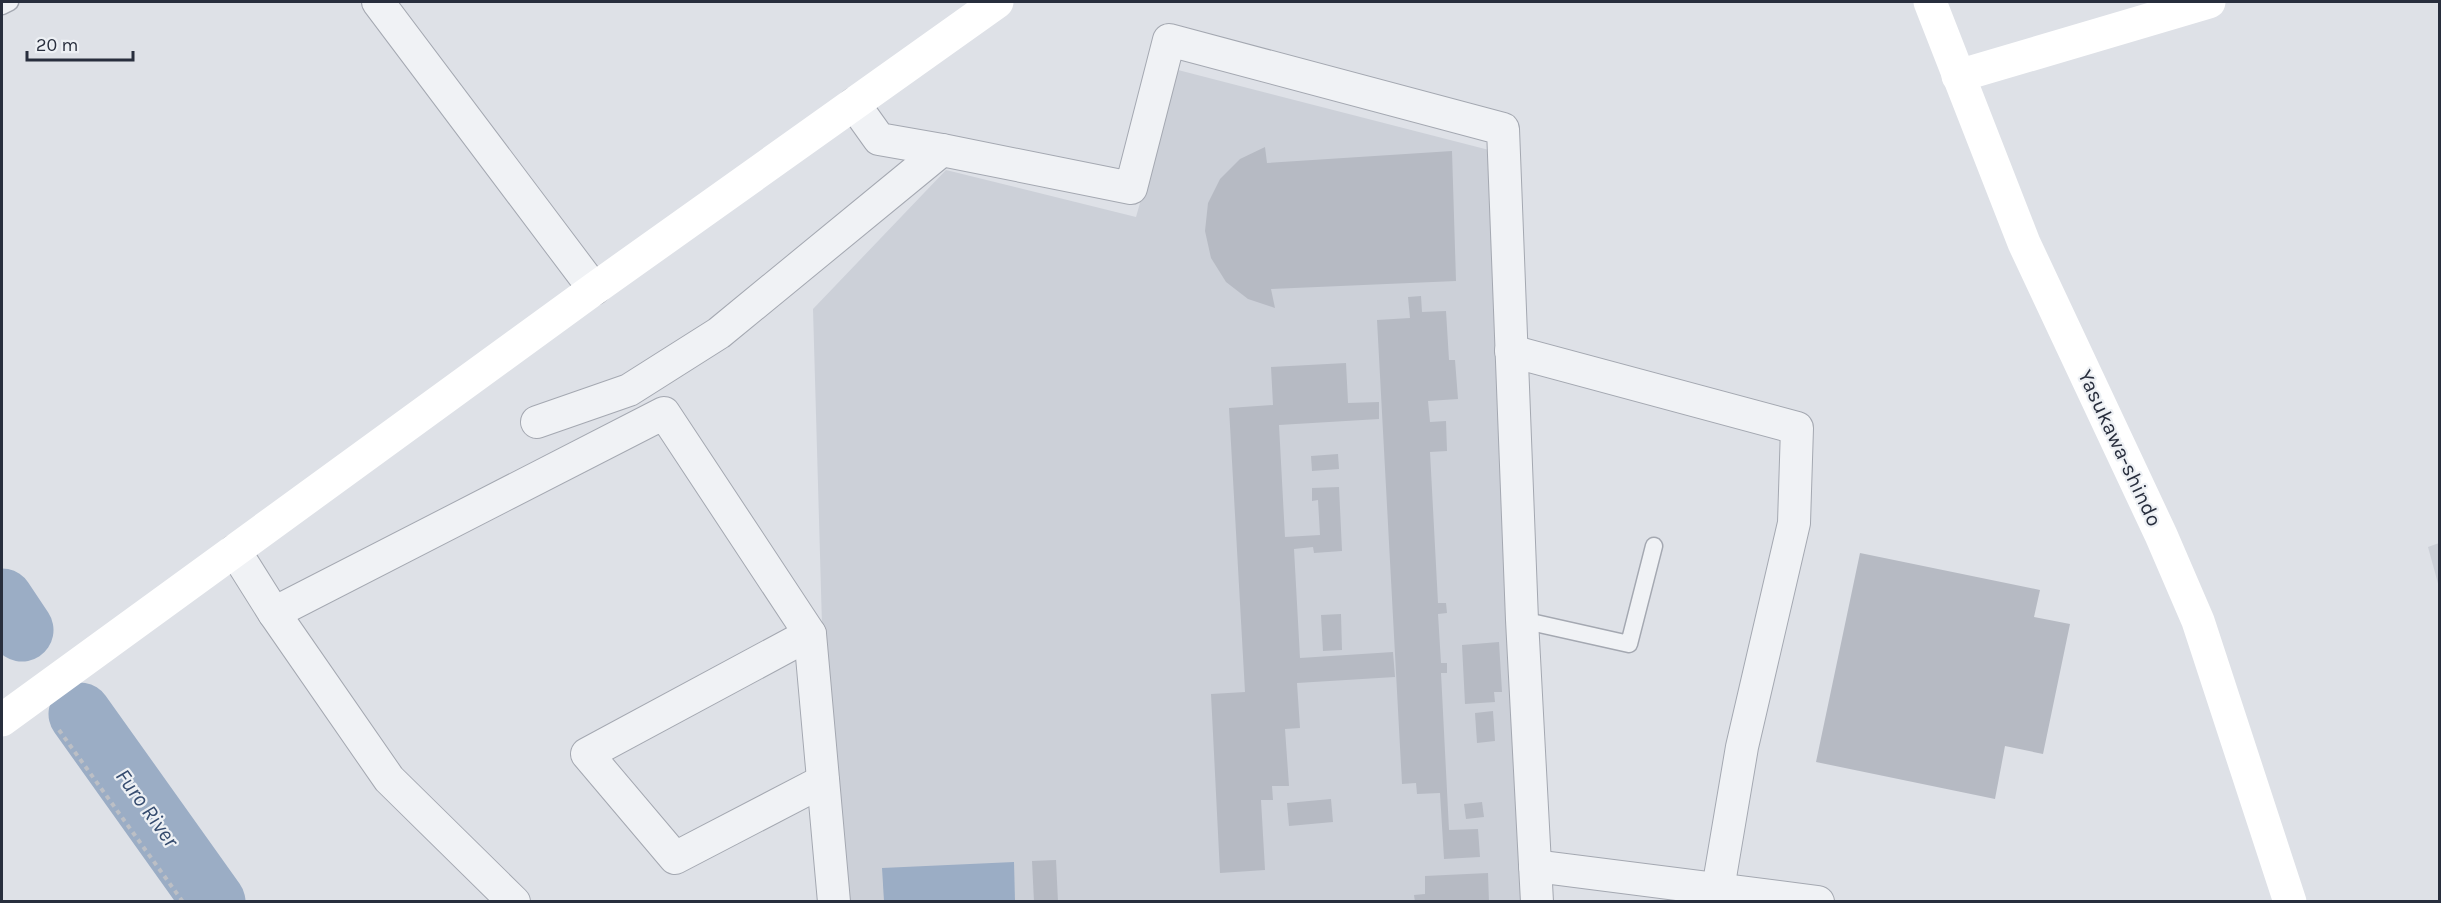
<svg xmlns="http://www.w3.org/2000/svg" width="2441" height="903" font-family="Karla,sans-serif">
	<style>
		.built { fill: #ccd0d8 }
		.water { fill: #9badc5 }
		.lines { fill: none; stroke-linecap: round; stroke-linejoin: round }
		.river { stroke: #9badc5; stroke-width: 63 }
		.building { fill: #b6bac3 }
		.lane-casing { stroke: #a4a8b1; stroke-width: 19 }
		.street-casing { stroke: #a4a8b1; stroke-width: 34 }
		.path { stroke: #bcbfc5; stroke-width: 4; stroke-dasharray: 4.5 4.5; stroke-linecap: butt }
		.lane { stroke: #f0f2f5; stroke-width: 16 }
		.street { stroke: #f0f2f5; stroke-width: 32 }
		.secondary { stroke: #fff; stroke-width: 33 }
		.labels { text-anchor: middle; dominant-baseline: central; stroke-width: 4.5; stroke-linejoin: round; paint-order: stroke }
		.street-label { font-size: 21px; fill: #282e3d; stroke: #edf0f4 }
		.water-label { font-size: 22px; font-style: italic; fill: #354b6e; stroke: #edf0f4 }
	</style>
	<rect width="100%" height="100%" fill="#dee1e7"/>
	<g class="built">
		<path d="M1178,70L1489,150L1521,901H847L822,625L813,309L946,170L1136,217Z"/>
		<path d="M2439,543H2440L2439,587L2428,547Z"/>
	</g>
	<path class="water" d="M1014,862L1015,901H884L882,868Z"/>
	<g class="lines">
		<g class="river">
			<path d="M2,600L22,630"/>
			<path d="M80,714L214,902"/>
		</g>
	</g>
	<g class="building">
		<path d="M1265,147L1267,163L1452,151L1456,281L1271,289L1275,308L1248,299L1226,282L1211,258L1205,231L1208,203L1220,179L1240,159Z"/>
		<path d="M1421,296L1422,312L1446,311L1449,360H1455L1458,399L1428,401L1430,422L1446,421L1447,451L1430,452L1438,603H1446L1447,613L1438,614L1441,663H1447V673H1441L1449,830L1478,829L1480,857L1444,859L1440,793L1417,794L1416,783L1402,784L1377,320L1410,318L1408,297Z"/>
		<path d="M1346,363L1348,403L1379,402V419L1279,425L1285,537L1320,535L1318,500L1312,501V488L1339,487L1342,551L1314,553L1313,547L1294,549L1300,658L1393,652L1395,677L1297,683L1300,728L1285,729L1289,786H1272L1273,800H1261L1265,870L1220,873L1211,694L1245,692L1229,408L1273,405L1271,367Z"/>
		<path d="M1338,454L1339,469L1312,471L1311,456Z"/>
		<path d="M1860,553L2040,590L2034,617L2070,624L2043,754L2005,746L1995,799L1816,762Z"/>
		<path d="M1341,614L1342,650L1323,651L1321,615Z"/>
		<path d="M1499,642L1502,692H1494L1495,702L1465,704L1462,645Z"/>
		<path d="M1493,711L1495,741L1477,743L1475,713Z"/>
		<path d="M1331,799L1333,822L1289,826L1287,803Z"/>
		<path d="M1482,802L1484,817L1466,819L1464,804Z"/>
		<path d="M1056,860L1058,902H1034L1032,861Z"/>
		<path d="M1488,873L1489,902H1415L1414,895L1425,894V876Z"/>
	</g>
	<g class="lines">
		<defs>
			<g id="lane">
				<path d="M2,6L10,2"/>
				<path d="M1522,620L1629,644L1654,546"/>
			</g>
			<g id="street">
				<path d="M378,2L594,289"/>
				<path d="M854,104L879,139L942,150"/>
				<path d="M1511,351L1797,428L1794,523L1742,747L1718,889"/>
				<path d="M537,422L629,390L719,333L942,150L1131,188L1169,40L1503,129L1522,620L1537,902"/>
				<path d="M235,551L274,613L389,779L514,902"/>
				<path d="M274,613L664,413L810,634L834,902"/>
				<path d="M810,634L587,754L675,858L823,781"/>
				<path d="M1535,866L1818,902"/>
			</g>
		</defs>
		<use href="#lane" class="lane-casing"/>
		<use href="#street" class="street-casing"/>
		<path class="path" d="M59,730L183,902"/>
		<use href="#lane" class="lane"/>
		<use href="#street" class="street"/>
		<g class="secondary">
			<path d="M1930,2L2024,243L2161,535L2198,621L2290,902"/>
			<path d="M1958,76L2209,2"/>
			<path d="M2,720L594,289L997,2"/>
		</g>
	</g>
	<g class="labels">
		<g class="street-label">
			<text transform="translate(2120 448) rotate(65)">Yasukawa-shindo</text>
		</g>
		<g class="water-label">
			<text transform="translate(147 808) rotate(54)">Furo River</text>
		</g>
	</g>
	<rect width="2441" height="903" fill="none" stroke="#282e3d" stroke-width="6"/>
	<path d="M27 51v9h106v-9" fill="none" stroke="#282e3d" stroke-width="3"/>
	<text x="36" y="51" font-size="18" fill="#282e3d" stroke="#edf0f4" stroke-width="4.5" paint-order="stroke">20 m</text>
</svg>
